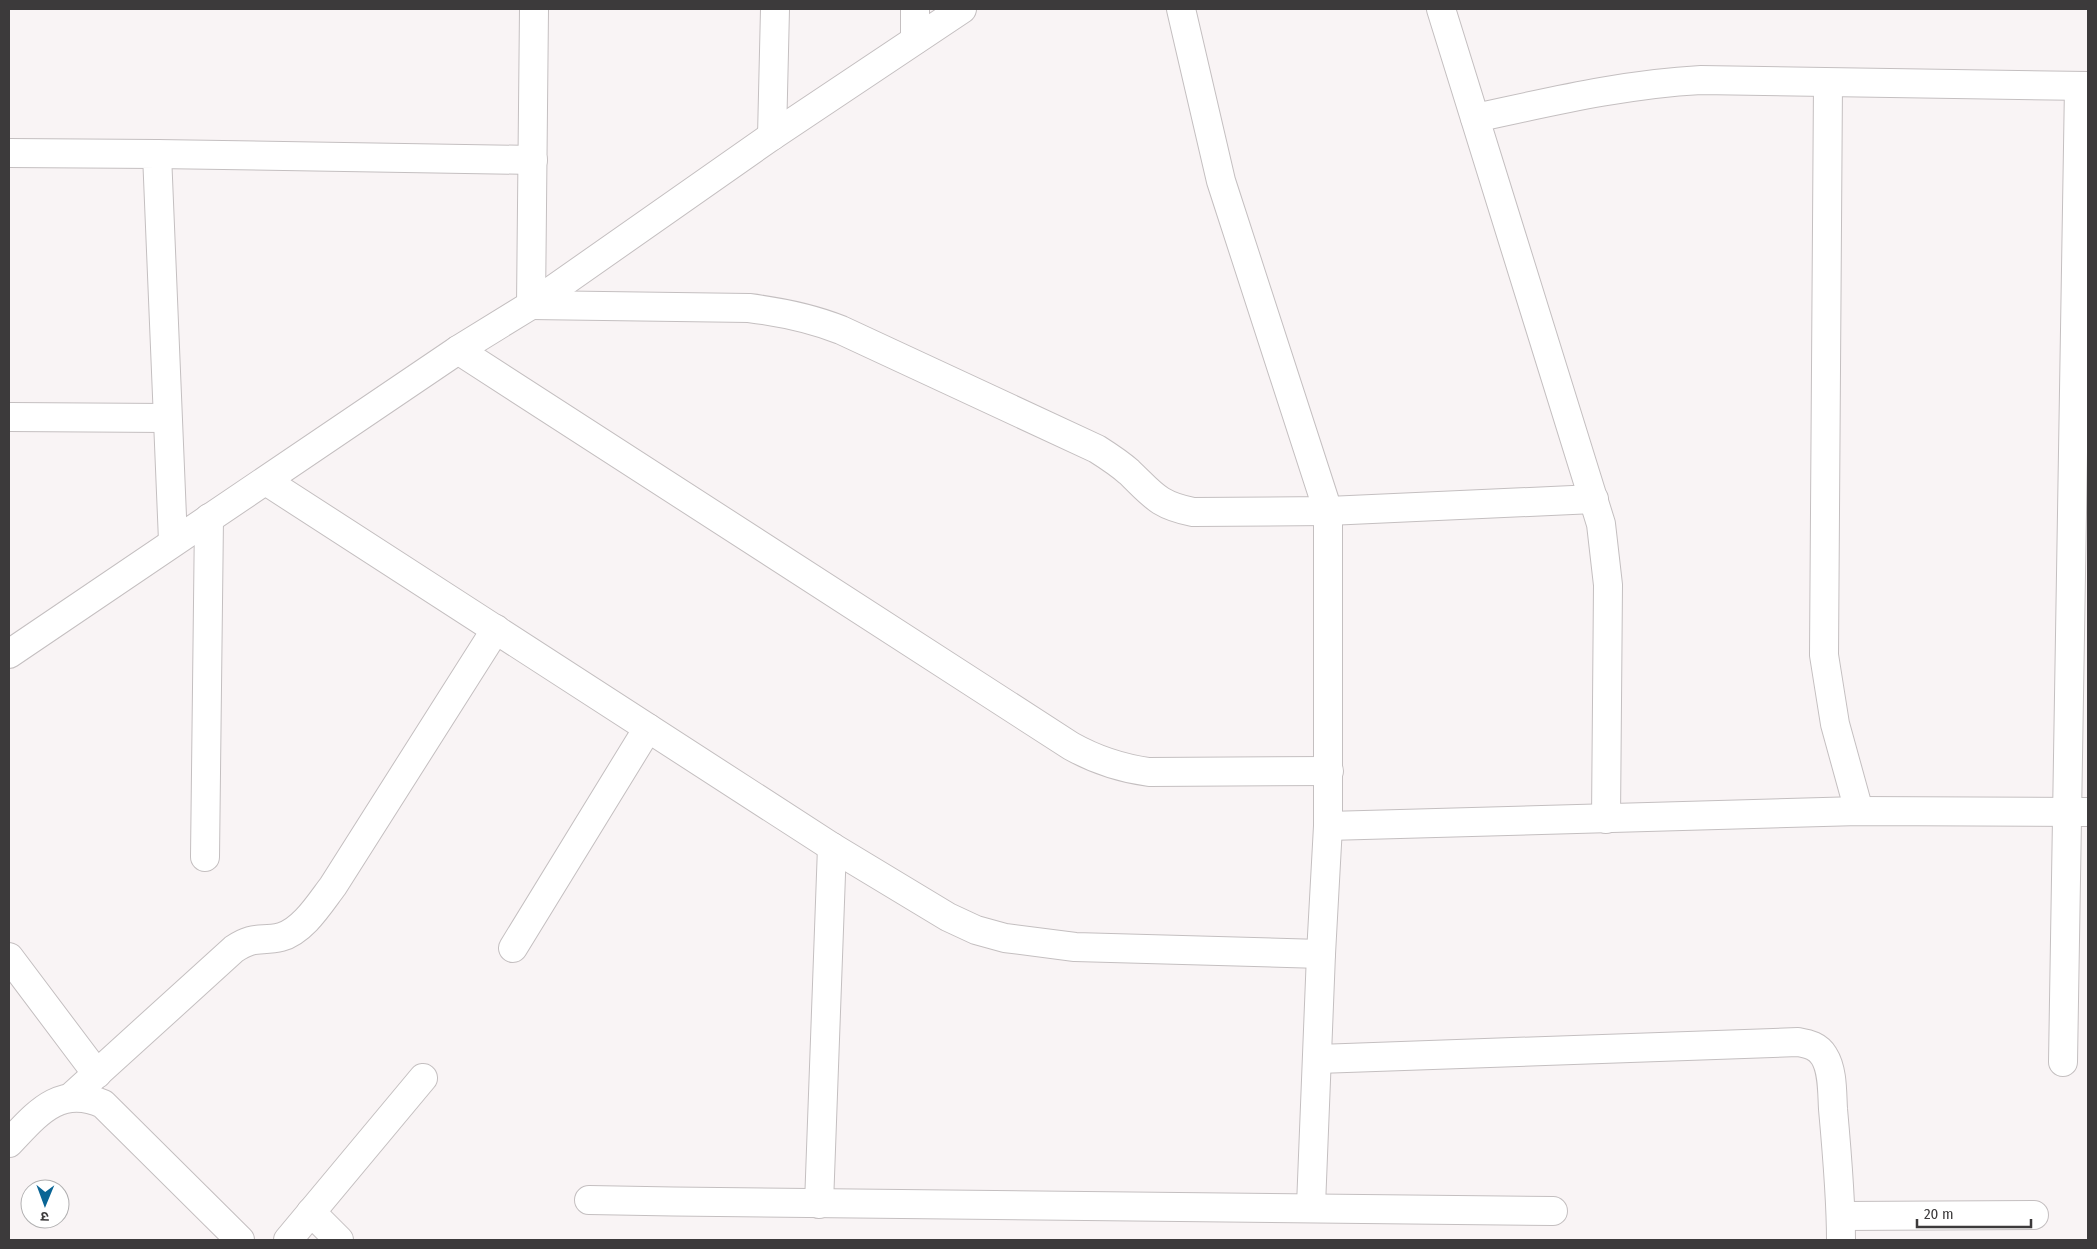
<svg xmlns="http://www.w3.org/2000/svg" width="2097" height="1249" font-family="'Fira Sans Condensed','Noto Sans Devanagari',sans-serif">
	<style>
		.lines { fill: none; stroke-linecap: round; stroke-linejoin: round }
		.minor-casing { stroke: #c4bfc0; stroke-width: 30 }
		.minor { stroke: #fff; stroke-width: 28 }
	</style>
	<rect width="100%" height="100%" fill="#f9f4f5"/>
	<g class="lines">
		<defs>
			<g id="minor">
				<path d="M534,9L531,305L749,308C781,312 811,318 841,330L1097,449C1108,456 1119,463 1129,472C1153,495 1158,505 1193,512L1328,511L1594,499"/>
				<path d="M1181,9L1221,181L1328,511V826L1321,954L1311,1206"/>
				<path d="M1441,9L1601,524L1608,585L1606,819"/>
				<path d="M915,40V9"/>
				<path d="M1828,83L1824,655L1835,724L1859,811"/>
				<path d="M1475,118C1550,102 1624,84 1701,80L2088,86"/>
				<path d="M772,136L775,9"/>
				<path d="M9,153L157,154L173,541"/>
				<path d="M157,154L533,160"/>
				<path d="M458,350L1071,746C1096,760 1120,768 1149,772L1329,771"/>
				<path d="M9,417L167,418"/>
				<path d="M266,481L832,847L948,917L976,930L1005,938L1075,947L1321,954"/>
				<path d="M9,654L458,350L531,305L772,136L962,9"/>
				<path d="M1328,826L1859,811L2088,812"/>
				<path d="M205,857L209,518"/>
				<path d="M513,948L648,728"/>
				<path d="M9,957L97,1074"/>
				<path d="M1318,1059L1798,1042C1809,1044 1818,1046 1824,1056C1833,1070 1832,1093 1833,1109C1837,1153 1841,1197 1841,1240"/>
				<path d="M2063,1062L2079,86"/>
				<path d="M71,1097L234,949C254,935 261,942 281,937C303,931 320,903 333,886L496,629"/>
				<path d="M9,1143C36,1115 59,1084 103,1104L240,1240"/>
				<path d="M589,1200C910,1206 1231,1205 1553,1211"/>
				<path d="M819,1204L832,847"/>
				<path d="M311,1212L339,1240"/>
				<path d="M1841,1216L2034,1215"/>
				<path d="M288,1240L423,1078"/>
			</g>
		</defs>
		<use href="#minor" class="minor-casing"/>
		<use href="#minor" class="minor"/>
	</g>
	<rect width="2097" height="1249" fill="none" stroke="#3c3a3b" stroke-width="20"/>
	<g transform="translate(45 1204) rotate(181)"><circle r="24" fill="#ffffff" stroke="#b1b0b1"/>
	<path d="M0-4L9 19L0 12L-9 19Z" fill="#0a6595"/>
	<text y="-8" font-size="14" font-weight="bold" text-anchor="middle" fill="#3c3a3b">उ</text>
	</g>
	<path d="M1917 1219v8h114v-8" fill="none" stroke="#3c3a3b" stroke-width="2.5"/>
	<text x="1924" y="1219" font-size="15" fill="#3c3a3b" stroke="#ffffff" stroke-width="4" paint-order="stroke">20 m</text>
</svg>
